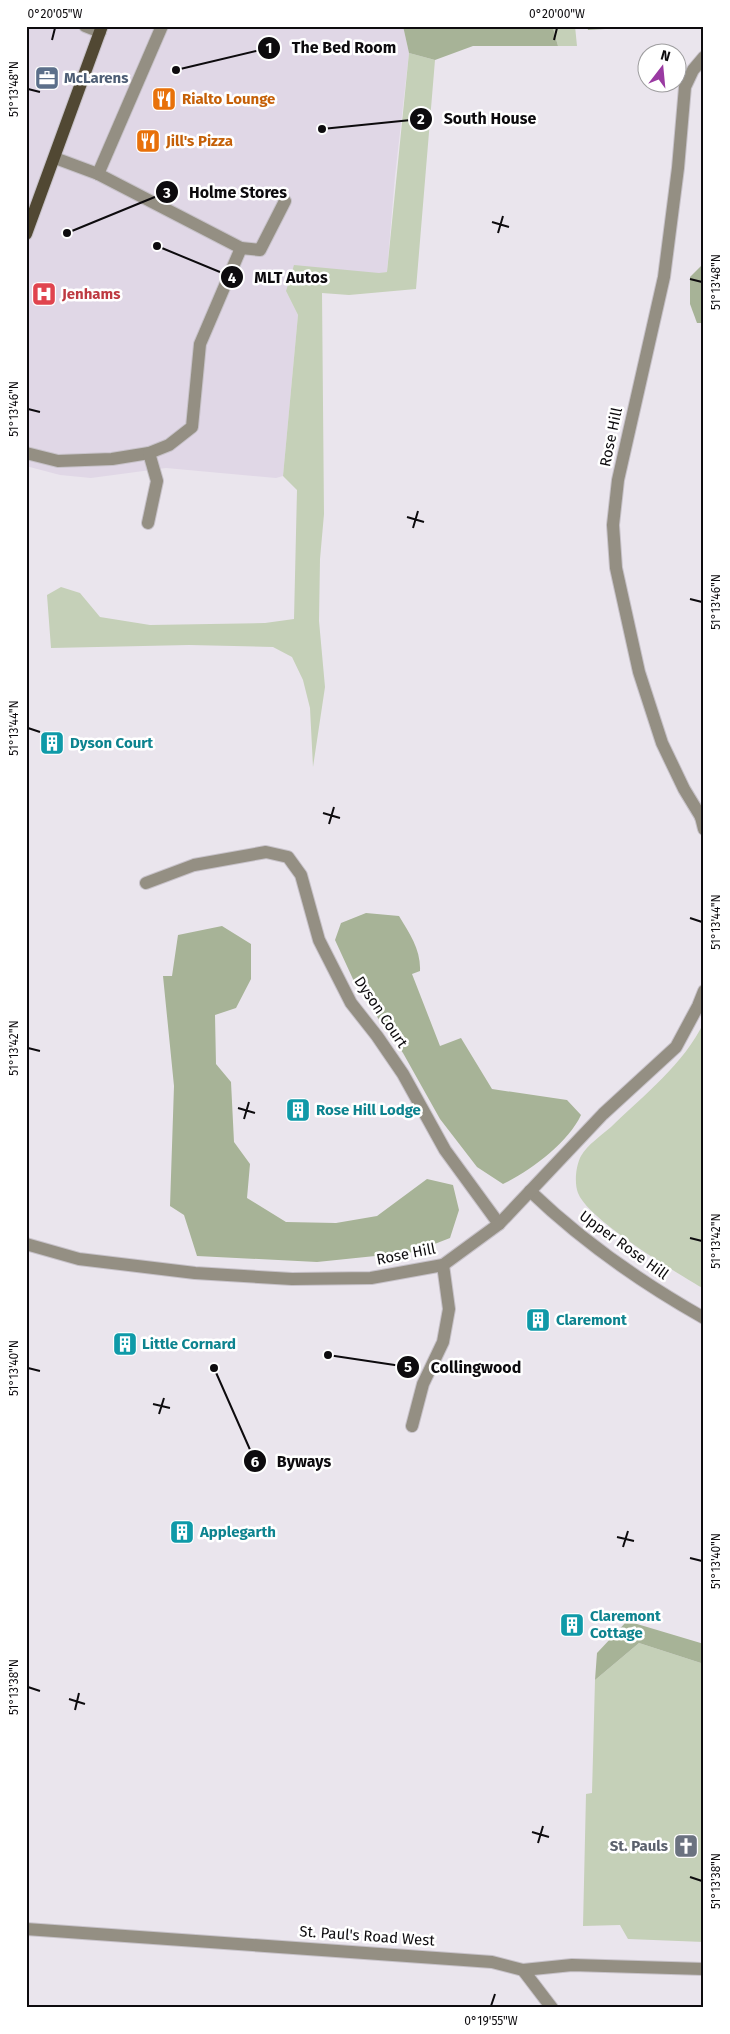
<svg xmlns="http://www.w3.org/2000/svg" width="730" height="2034" font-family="'Fira Sans',sans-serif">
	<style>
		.built { fill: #e0d7e6 }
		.green { fill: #c5d0b8 }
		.forest { fill: #a7b397 }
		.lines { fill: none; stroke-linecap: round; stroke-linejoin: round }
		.minor-casing { stroke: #c7c2c9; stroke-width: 14 }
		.major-casing { stroke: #c7c2c9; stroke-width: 14 }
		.minor { stroke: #948f83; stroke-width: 12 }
		.major { stroke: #514833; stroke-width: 12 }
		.ticks { fill: none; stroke: #0d0b0e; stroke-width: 2 }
		.labels { text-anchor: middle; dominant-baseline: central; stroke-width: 5; stroke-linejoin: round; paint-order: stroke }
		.service-label { font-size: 15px; font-weight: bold; fill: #4e5e75; stroke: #fff; text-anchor: start }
		.food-label { font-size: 15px; font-weight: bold; fill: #c56008; stroke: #fff; text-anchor: start }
		.health-label { font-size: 15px; font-weight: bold; fill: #be3a42; stroke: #fff; text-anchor: start }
		.street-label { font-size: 15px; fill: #0d0b0e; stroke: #fff }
		.culture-label { font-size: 15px; font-weight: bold; fill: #0d838f; stroke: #fff; text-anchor: start }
		.worship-label { font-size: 15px; font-weight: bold; fill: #5b616d; stroke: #fff; text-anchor: end }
		.leader { fill: none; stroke: #0d0b0e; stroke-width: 2 }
		.callout-dot { fill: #0d0b0e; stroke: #fff; stroke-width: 2 }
		.mark-label { font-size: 15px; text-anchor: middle; font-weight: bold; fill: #fff }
		.callout-label { font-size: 16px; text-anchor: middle; font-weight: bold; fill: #0d0b0e; stroke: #fff; stroke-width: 5; stroke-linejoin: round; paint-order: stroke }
		.neatline { fill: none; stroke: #0d0b0e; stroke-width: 2 }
		.ticks-label { font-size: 12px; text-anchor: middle; fill: #0d0b0e }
	</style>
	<rect width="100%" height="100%" fill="#eae5ed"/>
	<path class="built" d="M26,26H403L409,53L395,176L387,272L286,291L298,315L283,476L276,478L166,468L91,478L60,475L26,466Z"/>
	<g class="green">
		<path d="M549,26H575L577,46H558L553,28Z"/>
		<path d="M409,53L435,60L416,289L349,295L322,293L324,514L320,559L319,621L325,687L313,767L310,708L303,680L292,657L273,647L189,645L51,648L47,595L61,587L80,593L100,617L150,625L265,623L294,619L297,490L283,476L298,315L286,291L294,265L379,273L387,272Z"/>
		<path d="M704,1022V1289C677,1273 588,1220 578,1193C574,1183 576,1165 581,1156C587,1145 602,1135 611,1127C644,1095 684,1064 704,1022Z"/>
		<path d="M639,1643L704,1664V1942L628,1939L620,1925L583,1926L586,1794L592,1793L595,1680Z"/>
	</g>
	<g class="forest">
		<path d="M403,26H549L553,28L558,46H473L435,60L409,53Z"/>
		<path d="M587,26H657L588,30Z"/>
		<path d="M704,263V323H697L690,304V277Z"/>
		<path d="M366,913L399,916C410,934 421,950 420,971L412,974L440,1046L461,1038L492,1089L567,1100L581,1115C568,1143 530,1171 503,1184L477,1167L440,1119L403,1053L358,990L335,940L341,923Z"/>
		<path d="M222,926L251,944V979L236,1008L215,1015L216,1064L231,1082L234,1142L250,1164L247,1198L286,1222L336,1223L377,1216L427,1179L453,1185L459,1210L450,1238L414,1252L317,1262L197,1256L184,1215L170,1206L174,1086L163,976H172L178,935Z"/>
		<path d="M627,1621L704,1644V1664L639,1643L595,1680L597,1653Z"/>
	</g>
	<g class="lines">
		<defs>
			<g id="minor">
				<path d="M85,26L100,32"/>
				<path d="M55,158L98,174L241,248L260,250L285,201"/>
				<path d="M98,174L162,26"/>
				<path d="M26,453L58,461L112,459L149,453L169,445L192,427L200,344L241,248"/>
				<path d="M148,523L157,481L149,453"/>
				<path d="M701,817L684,789L662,743L639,672L616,568L613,525L618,480L664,277L678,168L685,87L693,70L704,57"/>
				<path d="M704,819L701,817L704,829"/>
				<path d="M146,883L194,865L266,852L288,857L301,875L319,940L351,1003L377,1036L403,1074L445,1150L499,1224"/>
				<path d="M530,1191C581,1240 642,1283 704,1318"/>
				<path d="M26,1244L79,1259L195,1273L292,1279L371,1278L443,1265L499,1224L603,1114L676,1047L698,1006L704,991"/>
				<path d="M412,1426L423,1384L443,1342L449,1309L443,1265"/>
				<path d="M26,1929L464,1960L492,1962L523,1970L572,1965L704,1969"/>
				<path d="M523,1970L552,2008"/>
			</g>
			<path id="major" d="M26,234L102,26"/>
		</defs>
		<use href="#minor" class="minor-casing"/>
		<use href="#major" class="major-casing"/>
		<use href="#minor" class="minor"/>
		<use href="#major" class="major"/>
	</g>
	<path class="ticks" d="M52,40L55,28M554,40L557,28M28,89L40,92M492,222L509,227M498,233L503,216M690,279L702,282M28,409L40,412M407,517L424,522M413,528L418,511M690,599L702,602M28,728L40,732M323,813L340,818M329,824L334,807M690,918L702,922M28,1048L40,1051M238,1108L255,1113M244,1119L249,1102M690,1238L702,1241M28,1368L40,1371M153,1404L170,1408M159,1414L164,1398M617,1537L634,1541M623,1547L628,1531M690,1558L702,1561M28,1687L40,1691M69,1699L85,1704M75,1710L79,1693M532,1832L549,1837M538,1843L543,1826M690,1877L702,1881M491,2006L495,1994"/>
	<defs>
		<symbol id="office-square" viewBox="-11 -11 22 22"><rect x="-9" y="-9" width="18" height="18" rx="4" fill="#5c6f8a" stroke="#fff"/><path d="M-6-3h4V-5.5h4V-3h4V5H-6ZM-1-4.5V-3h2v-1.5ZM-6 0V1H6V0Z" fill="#fff"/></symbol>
		<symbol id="restaurant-square" viewBox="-11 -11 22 22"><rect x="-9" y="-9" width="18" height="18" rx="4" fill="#e8710a" stroke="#fff"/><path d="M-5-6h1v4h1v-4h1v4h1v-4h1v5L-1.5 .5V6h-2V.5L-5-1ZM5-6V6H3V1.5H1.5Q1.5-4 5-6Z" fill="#fff"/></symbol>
		<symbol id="hospital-square" viewBox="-11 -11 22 22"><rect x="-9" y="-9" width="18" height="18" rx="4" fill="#e0444e" stroke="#fff"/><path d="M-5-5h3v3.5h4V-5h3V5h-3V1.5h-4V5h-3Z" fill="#fff"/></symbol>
		<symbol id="building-square" viewBox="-11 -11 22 22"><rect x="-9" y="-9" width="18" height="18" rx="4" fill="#0f9aa8" stroke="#fff"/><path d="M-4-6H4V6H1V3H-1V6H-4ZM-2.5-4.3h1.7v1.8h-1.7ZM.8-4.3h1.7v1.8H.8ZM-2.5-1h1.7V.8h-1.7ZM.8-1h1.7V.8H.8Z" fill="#fff"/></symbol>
		<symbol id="church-square" viewBox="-11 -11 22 22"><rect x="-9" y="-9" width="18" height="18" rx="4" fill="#6b7280" stroke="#fff"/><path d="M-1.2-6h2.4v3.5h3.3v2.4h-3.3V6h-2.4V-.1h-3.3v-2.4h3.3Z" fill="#fff"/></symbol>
	</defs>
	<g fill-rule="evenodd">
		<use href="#office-square" x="33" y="64" width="28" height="28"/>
		<use href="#restaurant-square" x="150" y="85" width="28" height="28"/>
		<use href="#restaurant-square" x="134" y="127" width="28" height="28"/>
		<use href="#hospital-square" x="30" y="280" width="28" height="28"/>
		<use href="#building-square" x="38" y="729" width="28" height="28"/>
		<use href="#building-square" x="284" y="1096" width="28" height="28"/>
		<use href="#building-square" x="524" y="1306" width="28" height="28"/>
		<use href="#building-square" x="111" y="1330" width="28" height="28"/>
		<use href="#building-square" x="168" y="1518" width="28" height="28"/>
		<use href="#building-square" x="558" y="1611" width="28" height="28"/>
		<use href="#church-square" x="672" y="1832" width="28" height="28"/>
	</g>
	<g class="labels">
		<g class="service-label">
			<text x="64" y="78">McLarens</text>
		</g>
		<g class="food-label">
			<text x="182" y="99">Rialto Lounge</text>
			<text x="166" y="141">Jill's Pizza</text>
		</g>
		<g class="health-label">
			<text x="62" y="294">Jenhams</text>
		</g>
		<g class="street-label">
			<text transform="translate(611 437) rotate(-78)">Rose Hill</text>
			<text transform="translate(381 1012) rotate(56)">Dyson Court</text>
			<text transform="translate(624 1245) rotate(36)">Upper Rose Hill</text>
			<text transform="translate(406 1254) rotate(-11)">Rose Hill</text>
			<text transform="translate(367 1936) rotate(4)">St. Paul's Road West</text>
		</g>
		<g class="culture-label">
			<text x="70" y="743">Dyson Court</text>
			<text x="316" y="1110">Rose Hill Lodge</text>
			<text x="556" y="1320">Claremont</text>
			<text x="142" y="1344">Little Cornard</text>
			<text x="200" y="1532">Applegarth</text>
			<text x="590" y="1616">Claremont<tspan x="590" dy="17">Cottage</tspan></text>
		</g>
		<g class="worship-label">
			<text x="668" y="1846">St. Pauls</text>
		</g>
	</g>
	<path class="leader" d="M176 70L269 48M322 129L421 119M67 233L167 192M157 246L232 277M328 1355L408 1367M214 1368L255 1461"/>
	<g class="callout-dot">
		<circle cx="176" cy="70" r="5"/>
		<circle cx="322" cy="129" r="5"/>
		<circle cx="67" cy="233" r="5"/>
		<circle cx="157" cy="246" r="5"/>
		<circle cx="328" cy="1355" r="5"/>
		<circle cx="214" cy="1368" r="5"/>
		<circle cx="269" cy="48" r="12"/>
		<circle cx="421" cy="119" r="12"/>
		<circle cx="167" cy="192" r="12"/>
		<circle cx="232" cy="277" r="12"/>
		<circle cx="408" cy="1367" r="12"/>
		<circle cx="255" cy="1461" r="12"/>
	</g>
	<g class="mark-label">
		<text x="269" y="53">1</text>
		<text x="421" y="124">2</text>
		<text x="167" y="198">3</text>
		<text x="232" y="283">4</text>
		<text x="408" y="1372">5</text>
		<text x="255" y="1467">6</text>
	</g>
	<g class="callout-label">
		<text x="344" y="53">The Bed Room</text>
		<text x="490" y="124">South House</text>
		<text x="238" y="198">Holme Stores</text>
		<text x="291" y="283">MLT Autos</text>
		<text x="476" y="1373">Collingwood</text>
		<text x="304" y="1467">Byways</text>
	</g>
	<rect width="730" height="2034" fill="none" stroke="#ffffff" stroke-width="55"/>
	<g transform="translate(662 68) rotate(16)"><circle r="24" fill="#ffffff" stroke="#9e9d9f"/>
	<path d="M0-4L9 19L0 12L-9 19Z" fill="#9a3aa2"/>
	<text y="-8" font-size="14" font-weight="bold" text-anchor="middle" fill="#0d0b0e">N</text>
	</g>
	<rect x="28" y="28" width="674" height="1978" class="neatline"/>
	<g class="ticks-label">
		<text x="55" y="18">0°20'05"W</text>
		<text x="557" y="18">0°20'00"W</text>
		<text transform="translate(14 89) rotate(-90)" y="4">51°13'48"N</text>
		<text transform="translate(716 282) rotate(-90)" y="4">51°13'48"N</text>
		<text transform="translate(14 409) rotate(-90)" y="4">51°13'46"N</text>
		<text transform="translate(716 602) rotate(-90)" y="4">51°13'46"N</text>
		<text transform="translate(14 728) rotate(-90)" y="4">51°13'44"N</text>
		<text transform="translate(716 922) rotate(-90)" y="4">51°13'44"N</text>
		<text transform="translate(14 1048) rotate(-90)" y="4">51°13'42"N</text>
		<text transform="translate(716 1241) rotate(-90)" y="4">51°13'42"N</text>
		<text transform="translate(14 1368) rotate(-90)" y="4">51°13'40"N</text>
		<text transform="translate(716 1561) rotate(-90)" y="4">51°13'40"N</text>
		<text transform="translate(14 1687) rotate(-90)" y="4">51°13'38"N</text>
		<text transform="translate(716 1881) rotate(-90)" y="4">51°13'38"N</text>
		<text x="491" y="2025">0°19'55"W</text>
	</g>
</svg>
